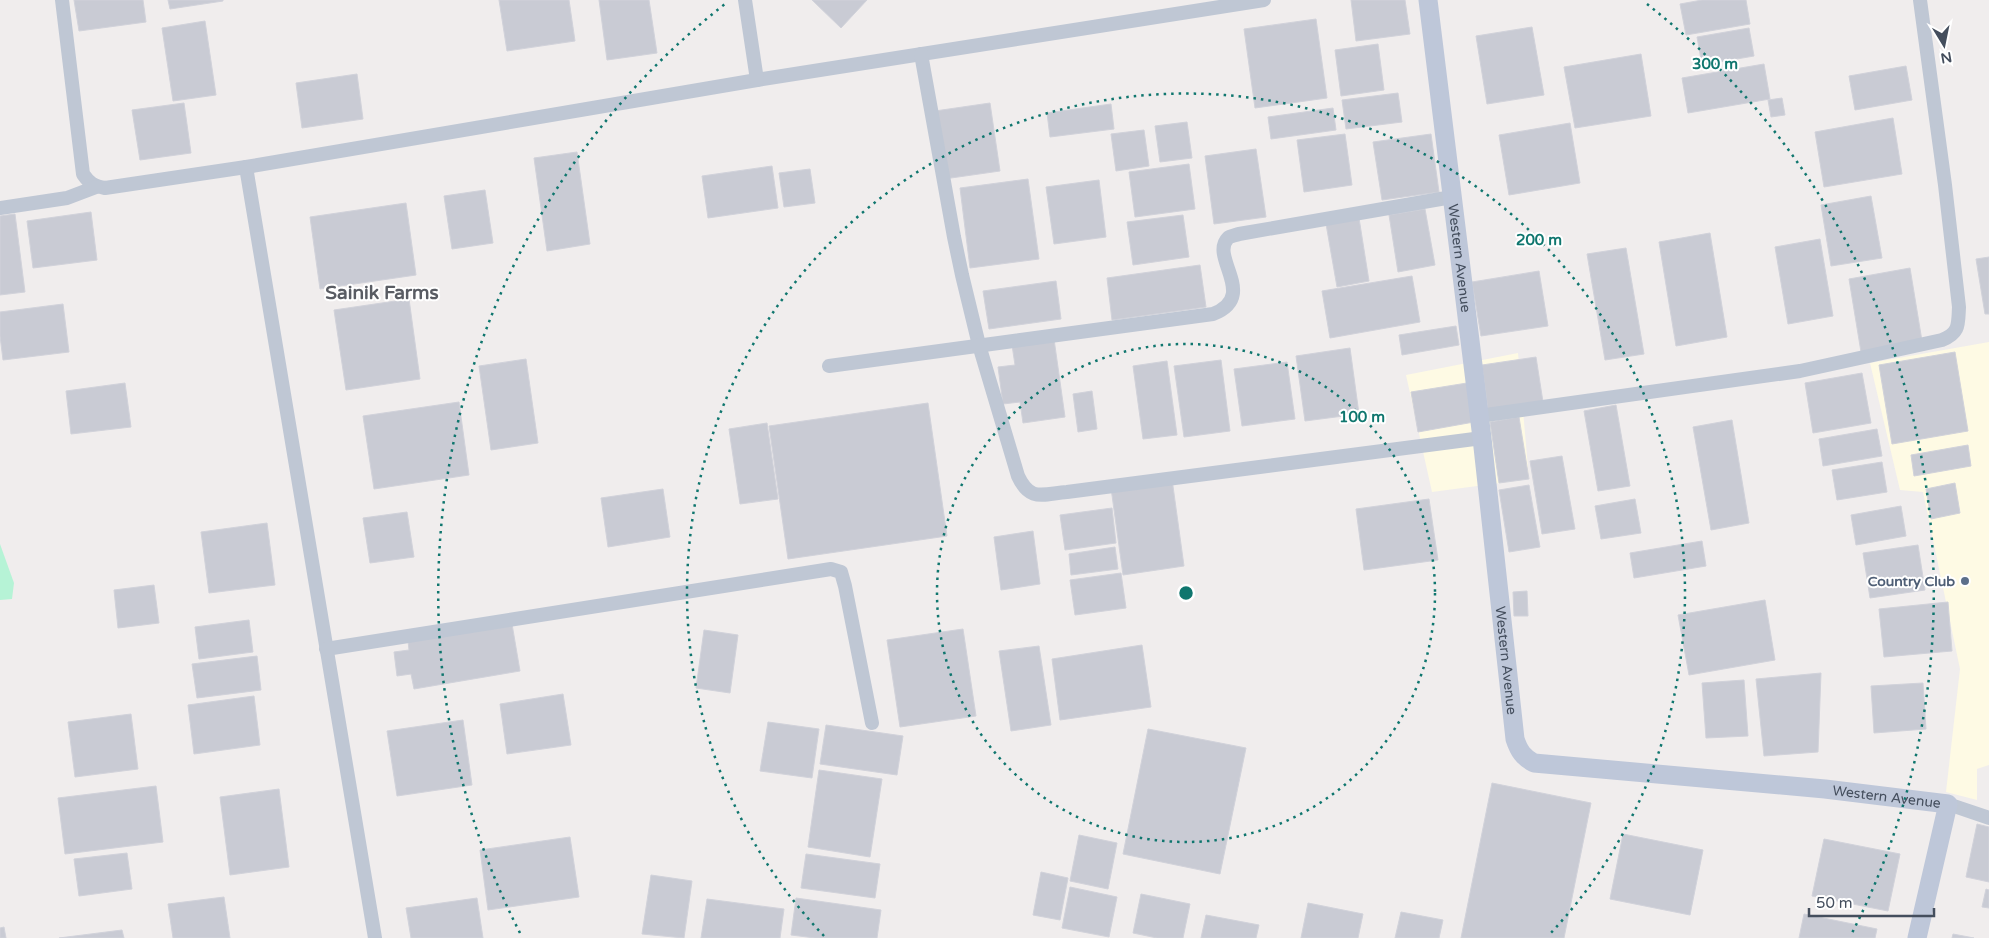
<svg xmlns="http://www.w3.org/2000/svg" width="1989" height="938" font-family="'Varela Round',sans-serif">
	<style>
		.commercial { fill: #fefae4 }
		.green { fill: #b6f3d6 }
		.building { fill: #c9cbd4; stroke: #d1d2da }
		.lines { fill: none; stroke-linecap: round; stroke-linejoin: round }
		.street { stroke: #bfc7d4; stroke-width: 14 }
		.secondary { stroke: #bec7d9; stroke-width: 19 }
		.ring { fill: none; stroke: #0f766e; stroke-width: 2.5; stroke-dasharray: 2.5 5 }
		.service-dot { fill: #5c6f8a; stroke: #fff; stroke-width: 2 }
		.labels { text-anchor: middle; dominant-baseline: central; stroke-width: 4; stroke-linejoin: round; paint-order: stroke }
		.street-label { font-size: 14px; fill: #444e5d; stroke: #fff }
		.service-label { font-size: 14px; font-weight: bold; fill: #4e5e75; stroke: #fff; text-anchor: end }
		.district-label { font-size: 19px; font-weight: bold; fill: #595c63; stroke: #fff }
		.centre { fill: #0f766e; stroke: #fff; stroke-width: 2.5 }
		.ring-label { font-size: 15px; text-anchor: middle; font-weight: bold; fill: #0f766e; stroke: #fff; stroke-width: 4; stroke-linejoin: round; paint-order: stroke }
	</style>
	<rect width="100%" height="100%" fill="#f0eded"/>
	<g class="commercial">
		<path d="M1989,342V765L1977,769V800L1946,792L1960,669L1923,492L1900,490L1870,363Z"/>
		<path d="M1518,353L1529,479L1432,492L1406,375Z"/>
	</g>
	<path class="green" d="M0,544L14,583L12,599L0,600Z"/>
	<g class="building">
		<path d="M74,0H143L146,22L79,31Z"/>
		<path d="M168,0H223V1L170,9Z"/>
		<path d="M499,0H569L575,41L507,51Z"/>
		<path d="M599,0H649L657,53L607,60Z"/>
		<path d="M812,0H867L841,28Z"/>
		<path d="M1351,0H1405L1410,34L1356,41Z"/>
		<path d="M1702,0H1746L1750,24L1686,35L1680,4Z"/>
		<path d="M1316,19L1327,98L1255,108L1244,29Z"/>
		<path d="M205,21L216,95L173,101L162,28Z"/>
		<path d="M1532,27L1544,95L1487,104L1476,36Z"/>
		<path d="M1749,28L1754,56L1702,65L1697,37Z"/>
		<path d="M1378,44L1384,90L1341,96L1335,50Z"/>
		<path d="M1641,54L1651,116L1575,128L1564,67Z"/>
		<path d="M1764,64L1770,99L1688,113L1682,78Z"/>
		<path d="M1906,66L1912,100L1855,110L1849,76Z"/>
		<path d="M357,74L363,119L302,128L296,83Z"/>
		<path d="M1398,93L1402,122L1346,129L1342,100Z"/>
		<path d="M1782,98L1785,115L1771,117L1768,100Z"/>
		<path d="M184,103L191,153L140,160L132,110Z"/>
		<path d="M990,103L1000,171L944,179L935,111Z"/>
		<path d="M1111,104L1114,129L1050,137L1047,113Z"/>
		<path d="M1333,108L1336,130L1271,139L1268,117Z"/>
		<path d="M1893,118L1902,174L1824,187L1815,132Z"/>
		<path d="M1187,122L1192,158L1160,162L1155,126Z"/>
		<path d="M1570,123L1580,183L1509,195L1499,135Z"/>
		<path d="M1144,130L1149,166L1116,171L1111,134Z"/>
		<path d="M1345,134L1352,185L1304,192L1297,140Z"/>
		<path d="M1431,134L1439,192L1382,200L1373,142Z"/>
		<path d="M1256,149L1266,217L1214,224L1205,156Z"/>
		<path d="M577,152L590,244L547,251L534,158Z"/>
		<path d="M1189,164L1195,209L1135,217L1129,172Z"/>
		<path d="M772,166L778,208L708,218L702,176Z"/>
		<path d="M810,169L815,203L784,207L779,173Z"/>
		<path d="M1028,179L1039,259L970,268L960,188Z"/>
		<path d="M1099,180L1106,237L1054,244L1046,187Z"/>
		<path d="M485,190L493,243L452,249L444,196Z"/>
		<path d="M1871,196L1882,258L1831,266L1821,205Z"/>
		<path d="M406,203L416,275L320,289L310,217Z"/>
		<path d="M1425,209L1435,265L1398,272L1389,215Z"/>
		<path d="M91,212L97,260L33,268L27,221Z"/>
		<path d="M15,214L25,292L0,295V216Z"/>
		<path d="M1183,215L1189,257L1133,265L1127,222Z"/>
		<path d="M1359,218L1369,281L1337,287L1326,224Z"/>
		<path d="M1710,233L1727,337L1676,346L1659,242Z"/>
		<path d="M1820,239L1833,316L1788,324L1775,247Z"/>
		<path d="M1626,248L1644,354L1605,360L1587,254Z"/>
		<path d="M1989,257V314H1985L1976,259Z"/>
		<path d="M1200,265L1206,307L1112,320L1107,278Z"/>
		<path d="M1910,268L1922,341L1861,352L1849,279Z"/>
		<path d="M1539,271L1548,326L1481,336L1472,282Z"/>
		<path d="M1412,276L1420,322L1330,338L1322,291Z"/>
		<path d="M1056,281L1061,319L989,329L983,291Z"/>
		<path d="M409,299L420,379L346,390L334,310Z"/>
		<path d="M63,304L69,352L3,360L0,336V312Z"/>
		<path d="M1456,326L1459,345L1402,355L1399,335Z"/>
		<path d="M1054,339L1065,417L1023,423L1020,402L1003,404L998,367L1015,365L1012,345Z"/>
		<path d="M1350,348L1359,414L1305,421L1296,356Z"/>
		<path d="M1955,352L1968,431L1892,444L1879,365Z"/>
		<path d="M1536,357L1543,402L1488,410L1482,365Z"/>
		<path d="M526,359L538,443L491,450L479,366Z"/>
		<path d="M1221,360L1230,431L1184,437L1174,366Z"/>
		<path d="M1167,361L1177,435L1143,439L1133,366Z"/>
		<path d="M1287,362L1295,419L1242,426L1234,369Z"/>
		<path d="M1862,373L1871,423L1813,433L1805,383Z"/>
		<path d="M125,383L131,427L71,434L66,391Z"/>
		<path d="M1467,383L1474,422L1418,432L1411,392Z"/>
		<path d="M1092,391L1097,429L1078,432L1073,394Z"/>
		<path d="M459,402L469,475L374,489L363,416Z"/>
		<path d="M928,403L947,536L788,559L769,426Z"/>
		<path d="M1616,405L1630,486L1598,491L1584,411Z"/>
		<path d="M1519,417L1529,479L1499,483L1490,422Z"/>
		<path d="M1732,420L1749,523L1711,530L1693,427Z"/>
		<path d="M767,423L778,499L740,504L729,429Z"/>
		<path d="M1877,429L1882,456L1823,466L1819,439Z"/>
		<path d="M1968,445L1971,466L1914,476L1911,455Z"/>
		<path d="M1562,456L1575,529L1542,534L1530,461Z"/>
		<path d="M1882,462L1887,492L1837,500L1832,470Z"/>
		<path d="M1172,479L1184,566L1123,575L1111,488Z"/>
		<path d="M1955,483L1960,513L1931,519L1926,489Z"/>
		<path d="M1529,485L1540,547L1509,552L1499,490Z"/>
		<path d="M663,489L670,537L608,547L601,498Z"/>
		<path d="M1429,499L1438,560L1364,570L1356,509Z"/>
		<path d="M1635,499L1641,533L1601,539L1595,506Z"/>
		<path d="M1901,506L1906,536L1856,545L1851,515Z"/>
		<path d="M1112,508L1116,543L1065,550L1060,515Z"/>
		<path d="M407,512L414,557L370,563L363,518Z"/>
		<path d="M267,523L275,585L209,593L201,532Z"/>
		<path d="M1033,531L1040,584L1001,590L994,537Z"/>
		<path d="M1702,541L1706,566L1634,578L1630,553Z"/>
		<path d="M1918,545L1925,590L1870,598L1863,553Z"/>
		<path d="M1115,547L1118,569L1071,575L1069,554Z"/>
		<path d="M1121,573L1126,608L1075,615L1070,580Z"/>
		<path d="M154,585L159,623L118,628L114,590Z"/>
		<path d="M1527,591L1528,616H1514L1513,592Z"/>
		<path d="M1765,600L1775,660L1689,675L1678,615Z"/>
		<path d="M1948,602L1952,651L1884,657L1879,609Z"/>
		<path d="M249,620L253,652L199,659L195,627Z"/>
		<path d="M512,624L520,671L414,689L411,674L397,676L394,652L409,650L408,641Z"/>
		<path d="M963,629L976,716L900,727L887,640Z"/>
		<path d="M704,630L738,635L730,693L696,688Z"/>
		<path d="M1142,645L1151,707L1060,720L1052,659Z"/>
		<path d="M1039,646L1051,725L1011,731L999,651Z"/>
		<path d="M257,656L261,690L197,698L192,664Z"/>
		<path d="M1821,673L1818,752L1764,756L1756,679Z"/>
		<path d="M1744,680L1748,736L1706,738L1702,683Z"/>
		<path d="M1923,683L1926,729L1874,733L1871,686Z"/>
		<path d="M563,694L571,745L507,754L500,704Z"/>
		<path d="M254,696L260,745L194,754L188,705Z"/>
		<path d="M131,714L138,769L75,777L68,722Z"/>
		<path d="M463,720L472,785L397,796L387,731Z"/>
		<path d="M768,722L819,729L812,778L760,771Z"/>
		<path d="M826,725L903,736L897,775L820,764Z"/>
		<path d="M1148,729L1246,748L1220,874L1123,854Z"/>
		<path d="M819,770L882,779L870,857L808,847Z"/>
		<path d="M1492,783L1591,803L1564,938H1461Z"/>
		<path d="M156,786L163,842L65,854L58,798Z"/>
		<path d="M279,789L289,867L230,875L220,797Z"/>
		<path d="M1977,824L1989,827V882L1966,877Z"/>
		<path d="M1623,834L1703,850L1690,915L1610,899Z"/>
		<path d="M1079,835L1117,843L1108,889L1070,881Z"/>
		<path d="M570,837L579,897L488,910L480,850Z"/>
		<path d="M1824,839L1900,854L1888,911L1812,896Z"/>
		<path d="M127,853L132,889L79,896L74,859Z"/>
		<path d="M806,854L880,864L875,898L801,888Z"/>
		<path d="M1041,872L1068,878L1060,920L1033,915Z"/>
		<path d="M651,875L692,881L684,938L642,934Z"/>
		<path d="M1070,887L1117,897L1109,937L1062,928Z"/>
		<path d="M1986,889L1989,890V908L1982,907Z"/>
		<path d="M1141,894L1190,904L1183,938H1157L1133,933Z"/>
		<path d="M224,897L230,938H173L168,904Z"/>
		<path d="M477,898L483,938H411L406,908Z"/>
		<path d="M796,898L881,910L877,938H815L791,935Z"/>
		<path d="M707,899L784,909L780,938H701Z"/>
		<path d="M1308,903L1363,914L1358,938H1301Z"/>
		<path d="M1401,912L1443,920L1439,938H1395Z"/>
		<path d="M1804,914L1877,929L1875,938H1799Z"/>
		<path d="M1206,915L1259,925L1256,938H1201Z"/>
		<path d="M4,927L6,938H0V928Z"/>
		<path d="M122,930L124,938H59Z"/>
		<path d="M1953,934L1974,938H1952Z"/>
	</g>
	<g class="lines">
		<g class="street">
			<path d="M62,0L83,174C89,183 94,186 105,188L246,167L757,80L1264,0"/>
			<path d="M745,0L757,80"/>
			<path d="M921,54L954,237L962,275L979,345L1018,476C1030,502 1042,494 1067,492L1482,438"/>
			<path d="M246,167L375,938"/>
			<path d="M0,208L67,198L96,187"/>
			<path d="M829,366L1213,314C1259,296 1209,257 1228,238C1230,236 1236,235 1239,234L1452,197"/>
			<path d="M1479,416L1800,371L1942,340C1960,333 1958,324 1959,307L1945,185L1920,0"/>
			<path d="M326,649L831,569L841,572L845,586L872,723"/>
			<path d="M1948,804L1989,818"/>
		</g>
		<path class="secondary" id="s1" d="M1428,0L1482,438L1515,739C1519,751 1523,757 1534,763L1825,789L1948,804L1917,938"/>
	</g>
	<g class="ring">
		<circle cx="1186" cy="593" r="249"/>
		<path d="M824 936A499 499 0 1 1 1548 936"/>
		<path d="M520 933A748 748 0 0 1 725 4M1647 4A748 748 0 0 1 1852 933"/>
	</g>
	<circle class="service-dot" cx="1965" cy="581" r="5"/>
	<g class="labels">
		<g class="street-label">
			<text stroke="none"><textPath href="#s1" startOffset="260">Western Avenue</textPath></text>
			<text stroke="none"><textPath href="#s1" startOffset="665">Western Avenue</textPath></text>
			<text stroke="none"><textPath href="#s1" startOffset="1130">Western Avenue</textPath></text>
		</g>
		<g class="service-label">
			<text x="1955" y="581">Country Club</text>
		</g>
		<g class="district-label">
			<text x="382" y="293">Sainik Farms</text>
		</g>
	</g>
	<circle cx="1186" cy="593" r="8" class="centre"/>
	<g class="ring-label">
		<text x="1715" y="69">300 m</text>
		<text x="1539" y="245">200 m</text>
		<text x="1362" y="422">100 m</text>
	</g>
	<g transform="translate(1944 45) rotate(170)" stroke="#ffffff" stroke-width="4" paint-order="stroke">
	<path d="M0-4L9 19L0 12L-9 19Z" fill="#444e5d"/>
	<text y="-8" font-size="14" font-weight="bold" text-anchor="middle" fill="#444e5d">N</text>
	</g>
	<path d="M1809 908v8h125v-8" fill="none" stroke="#444e5d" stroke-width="2.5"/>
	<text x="1816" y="908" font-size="15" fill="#444e5d" stroke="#ffffff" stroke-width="4" paint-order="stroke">50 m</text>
</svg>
